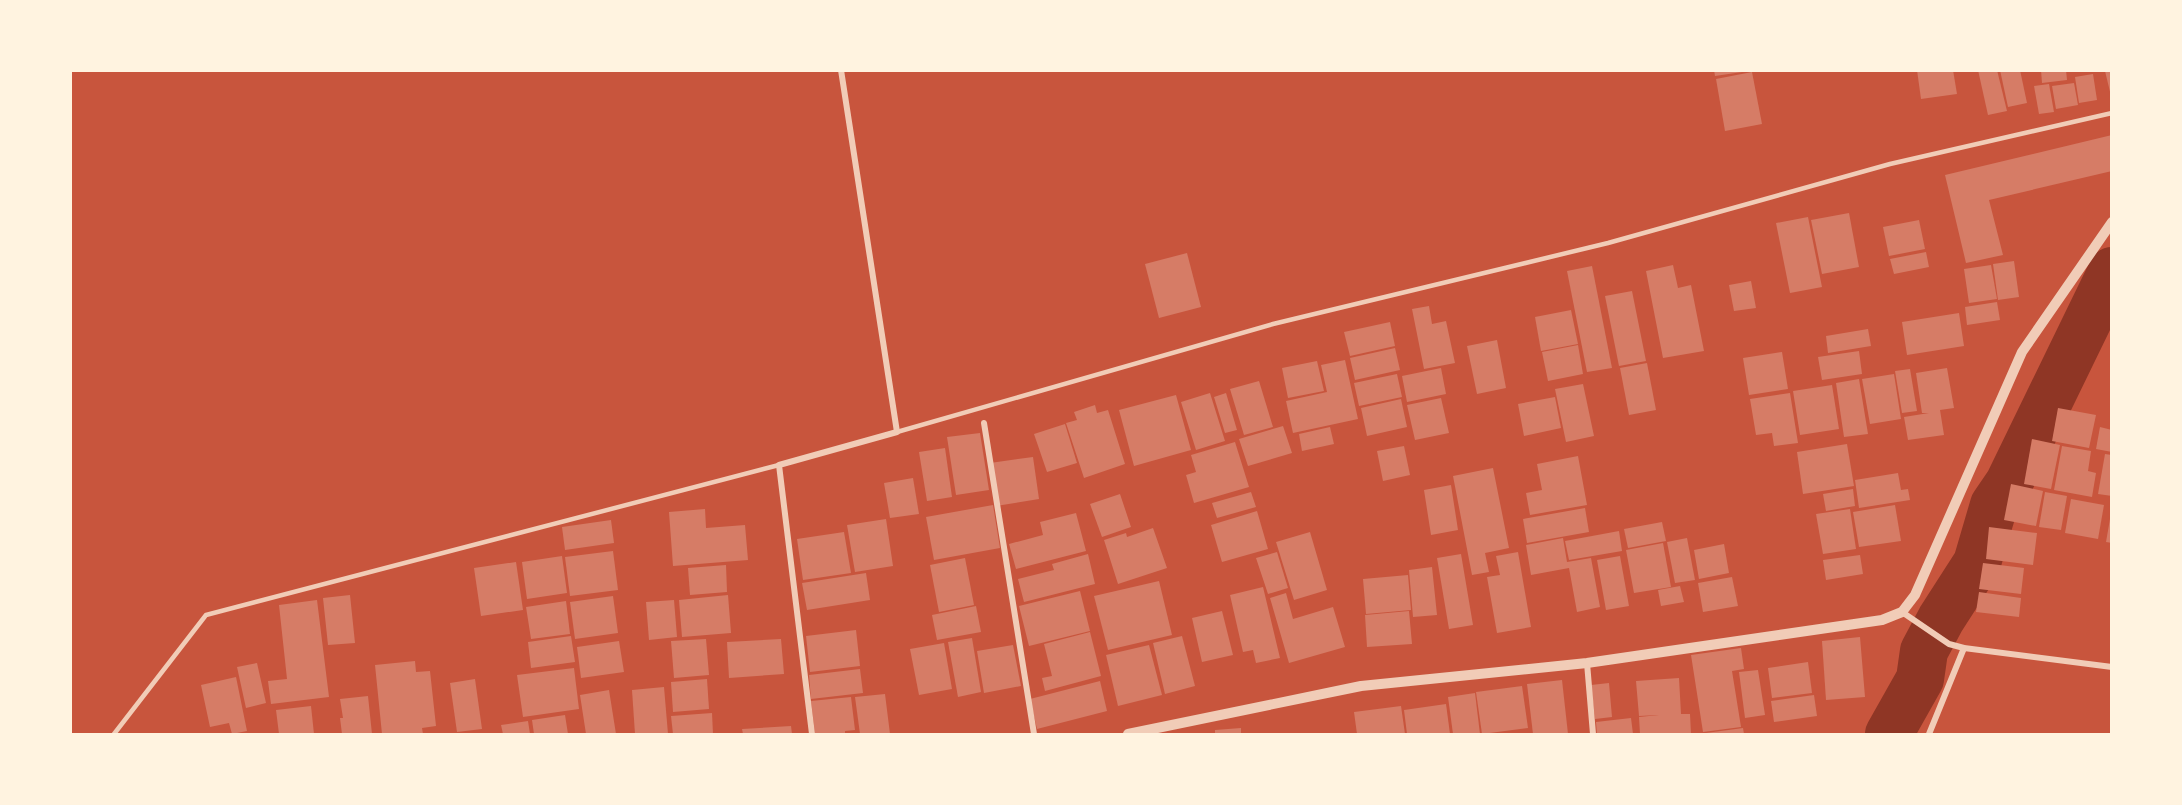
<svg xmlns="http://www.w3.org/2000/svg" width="2182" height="805" font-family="'Zilla Slab',serif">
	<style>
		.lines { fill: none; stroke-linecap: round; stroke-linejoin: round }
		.river { stroke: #8f3625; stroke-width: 48 }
		.building { fill: #d67c66 }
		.service { stroke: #f1ccb7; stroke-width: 4.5 }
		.minor { stroke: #f1ccb7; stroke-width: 6 }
		.tertiary { stroke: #f1ccb7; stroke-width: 10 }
	</style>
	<rect width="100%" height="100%" fill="#c8553d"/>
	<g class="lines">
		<path class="river" d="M1889,734L1920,679L1924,651L1941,619L1977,563L1994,505L2009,483L2112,271"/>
	</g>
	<g class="building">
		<path d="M1714,70H1742V72L1715,76Z"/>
		<path d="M1917,70H1953L1957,94L1921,99Z"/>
		<path d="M1978,70H1997L2007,111L1988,115Z"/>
		<path d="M2000,70H2020L2027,103L2008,107Z"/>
		<path d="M2041,70H2066L2067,80L2042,83Z"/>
		<path d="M2108,70H2112V100L2105,71Z"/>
		<path d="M1752,72L1762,124L1725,131L1716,79Z"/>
		<path d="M2093,74L2097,100L2079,103L2075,77Z"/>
		<path d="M2074,83L2078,105L2056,109L2052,86Z"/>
		<path d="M2049,84L2054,112L2039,114L2034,86Z"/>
		<path d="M2112,135V171L1989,200L2003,255L1966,263L1945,175Z"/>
		<path d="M1849,213L1859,267L1822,274L1811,220Z"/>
		<path d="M1808,217L1822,287L1790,293L1776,223Z"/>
		<path d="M1919,220L1925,249L1889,256L1883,227Z"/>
		<path d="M1926,252L1929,267L1894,274L1890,259Z"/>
		<path d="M1187,253L1201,307L1159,318L1145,264Z"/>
		<path d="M2014,261L2019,297L1998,300L1993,264Z"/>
		<path d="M1673,265L1678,288L1691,285L1704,351L1663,358L1646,271Z"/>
		<path d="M1991,265L1997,299L1969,303L1964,269Z"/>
		<path d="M1592,266L1612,368L1587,372L1567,271Z"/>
		<path d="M1751,281L1756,308L1734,311L1729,285Z"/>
		<path d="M1632,291L1646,361L1619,366L1605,296Z"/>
		<path d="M1997,302L2000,320L1967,325L1965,307Z"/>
		<path d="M1429,306L1432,324L1446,321L1455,363L1424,369L1412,309Z"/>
		<path d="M1571,310L1578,344L1541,351L1535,317Z"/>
		<path d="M1959,313L1964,346L1907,355L1902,322Z"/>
		<path d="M1390,322L1395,346L1350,356L1344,332Z"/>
		<path d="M1868,329L1871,346L1828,353L1826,336Z"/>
		<path d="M1497,340L1506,388L1477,394L1467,346Z"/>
		<path d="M1578,345L1583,374L1548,381L1542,352Z"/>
		<path d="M1395,348L1400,370L1355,380L1350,358Z"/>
		<path d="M1859,351L1862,374L1822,380L1818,357Z"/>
		<path d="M1782,352L1788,389L1749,395L1743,358Z"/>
		<path d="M1345,360L1358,419L1293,433L1286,401L1327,392L1321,365Z"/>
		<path d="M1317,361L1324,391L1288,398L1282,368Z"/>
		<path d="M1647,363L1656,410L1629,415L1620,368Z"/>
		<path d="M1441,368L1446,394L1407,402L1402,376Z"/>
		<path d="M1947,368L1954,408L1940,410L1944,435L1908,440L1904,417L1929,413H1922L1916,373Z"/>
		<path d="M1910,369L1917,411L1902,413L1895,371Z"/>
		<path d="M1397,374L1402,397L1359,406L1354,383Z"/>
		<path d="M1894,374L1901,419L1870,424L1862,379Z"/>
		<path d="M1859,379L1868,434L1844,437L1836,383Z"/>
		<path d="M1259,381L1273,427L1244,435L1230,389Z"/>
		<path d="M1583,384L1594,436L1566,442L1555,389Z"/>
		<path d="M1832,385L1839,429L1800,435L1793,391Z"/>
		<path d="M1210,393L1225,441L1196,450L1181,402Z"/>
		<path d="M1226,393L1237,430L1225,433L1214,397Z"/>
		<path d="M1790,393L1798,443L1774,446L1772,433L1756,435L1750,399Z"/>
		<path d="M1176,395L1191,450L1134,466L1119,410Z"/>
		<path d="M1555,397L1561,428L1524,436L1518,404Z"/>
		<path d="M1441,398L1449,433L1415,440L1407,405Z"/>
		<path d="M1401,399L1407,427L1367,436L1361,408Z"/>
		<path d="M1095,405L1097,413L1108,410L1125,464L1084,478L1066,423L1077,420L1074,412Z"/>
		<path d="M2058,408L2096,415L2089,448L2052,441Z"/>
		<path d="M1065,424L1077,463L1047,472L1034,434Z"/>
		<path d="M1283,426L1292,453L1248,466L1239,439Z"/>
		<path d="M1330,427L1334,444L1302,451L1299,434Z"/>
		<path d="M2100,427L2112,430V452L2096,449Z"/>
		<path d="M980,433L989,490L956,495L947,437Z"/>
		<path d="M2032,439L2060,445L2051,489L2024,484Z"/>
		<path d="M1235,442L1249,487L1194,503L1186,475L1196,472L1191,455Z"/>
		<path d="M1847,444L1854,486L1803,494L1797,452Z"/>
		<path d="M1404,446L1410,475L1383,481L1377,451Z"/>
		<path d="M2062,446L2091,451L2088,471L2096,473L2092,497L2054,490Z"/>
		<path d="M945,448L952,497L927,501L919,452Z"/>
		<path d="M2105,454L2112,455V496L2098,494Z"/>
		<path d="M1578,456L1587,505L1530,515L1526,493L1542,490L1537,464Z"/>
		<path d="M1033,457L1039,499L996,506L990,463Z"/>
		<path d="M1493,468L1509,548L1485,553L1489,572L1472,575L1453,476Z"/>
		<path d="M1898,473L1901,490L1908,489L1910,500L1859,508L1855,480Z"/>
		<path d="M913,478L919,514L890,518L884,483Z"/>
		<path d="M2011,484L2043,491L2036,526L2004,520Z"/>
		<path d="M1451,485L1458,530L1431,535L1424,490Z"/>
		<path d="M1853,489L1855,506L1826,511L1823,494Z"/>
		<path d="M1251,492L1256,507L1217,518L1212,503Z"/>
		<path d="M2045,492L2067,496L2061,530L2039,527Z"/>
		<path d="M1120,494L1131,527L1102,537L1090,504Z"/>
		<path d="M2071,499L2104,505L2098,539L2065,533Z"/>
		<path d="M993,505L1000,548L934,560L926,517Z"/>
		<path d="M1895,505L1901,541L1859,547L1853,512Z"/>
		<path d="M1585,508L1589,532L1527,543L1523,519Z"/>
		<path d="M705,509L706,528L745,525L748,560L673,566L669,512Z"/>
		<path d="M1850,509L1856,549L1823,554L1816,514Z"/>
		<path d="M1257,511L1268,549L1222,562L1211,525Z"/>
		<path d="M1076,513L1086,551L1016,569L1009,544L1043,535L1040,522Z"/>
		<path d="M886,519L893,566L855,572L847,525Z"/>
		<path d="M2110,519L2112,520V543L2106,542Z"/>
		<path d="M611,520L614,543L565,550L562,527Z"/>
		<path d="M1662,522L1666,541L1628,548L1624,529Z"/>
		<path d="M1989,527L2037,533L2033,565L1986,559Z"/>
		<path d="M1153,528L1167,568L1118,584L1104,540L1126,533L1127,537Z"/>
		<path d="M1619,531L1622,551L1569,560L1565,541Z"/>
		<path d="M844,532L851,573L803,580L797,539Z"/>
		<path d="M1310,532L1327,590L1294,600L1276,542Z"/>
		<path d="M1563,538L1567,562L1591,558L1600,607L1577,612L1569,568L1531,575L1526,545Z"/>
		<path d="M1687,538L1695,580L1675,583L1667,542Z"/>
		<path d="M1663,543L1671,587L1634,593L1626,550Z"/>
		<path d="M1724,544L1729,573L1699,579L1694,550Z"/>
		<path d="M613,551L618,590L570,596L565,557Z"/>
		<path d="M1277,552L1288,588L1268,594L1256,558Z"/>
		<path d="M1518,552L1531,627L1497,633L1487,577L1500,575L1496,556Z"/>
		<path d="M1088,554L1095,584L1024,602L1018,579L1054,570L1052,564Z"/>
		<path d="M1461,554L1473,625L1449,629L1437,558Z"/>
		<path d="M1860,555L1863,574L1826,580L1823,560Z"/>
		<path d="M562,556L567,593L527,599L522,562Z"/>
		<path d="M1620,556L1629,606L1606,610L1597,560Z"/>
		<path d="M965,558L974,605L939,612L930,565Z"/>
		<path d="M516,562L523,610L481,616L474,568Z"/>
		<path d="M1983,563L2024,568L2021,594L1979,589Z"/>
		<path d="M726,565L727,592L690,595L688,568Z"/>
		<path d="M1432,567L1437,615L1413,617L1409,570Z"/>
		<path d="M866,573L870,600L807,610L802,583Z"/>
		<path d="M1408,575L1411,610L1366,614L1363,579Z"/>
		<path d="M1732,577L1738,606L1703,612L1698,583Z"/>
		<path d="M1159,581L1172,635L1108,650L1094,596Z"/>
		<path d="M1680,586L1684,602L1661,606L1658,590Z"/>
		<path d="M1263,587L1280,658L1256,663L1253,650L1243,652L1230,595Z"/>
		<path d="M1080,591L1090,631L1029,646L1019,606Z"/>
		<path d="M1979,592L2021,598L2019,617L1976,612Z"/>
		<path d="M1286,593L1293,619L1333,607L1345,647L1289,663L1270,598Z"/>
		<path d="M350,595L355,643L328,645L323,598Z"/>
		<path d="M728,595L731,633L682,637L679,600Z"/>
		<path d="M613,596L618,633L575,639L570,602Z"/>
		<path d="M317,600L329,697L271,704L268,681L287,679L279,605Z"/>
		<path d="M674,600L677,637L649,640L646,602Z"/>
		<path d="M566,601L570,634L531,639L526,607Z"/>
		<path d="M976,606L981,632L937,640L932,615Z"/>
		<path d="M1222,611L1233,655L1202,662L1192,618Z"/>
		<path d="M1409,611L1412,644L1367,647L1365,615Z"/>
		<path d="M856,630L860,666L810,672L806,636Z"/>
		<path d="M1090,632L1101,676L1045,691L1042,678L1052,676L1044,644Z"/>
		<path d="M571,636L575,662L531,668L528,642Z"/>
		<path d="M1182,636L1195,686L1165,694L1153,643Z"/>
		<path d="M1860,637L1865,697L1826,700L1822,641Z"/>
		<path d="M972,638L981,692L958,697L948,642Z"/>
		<path d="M706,639L709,675L674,678L671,641Z"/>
		<path d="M781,639L784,674L729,678L727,642Z"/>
		<path d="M619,641L624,672L581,678L577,647Z"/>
		<path d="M944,643L952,689L919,695L910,649Z"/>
		<path d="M1013,645L1021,686L984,693L977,651Z"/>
		<path d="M1149,645L1162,695L1118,706L1106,655Z"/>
		<path d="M1741,648L1744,669L1732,671L1741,727L1703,732L1691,655Z"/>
		<path d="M415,661L416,672L430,671L436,726L422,728L423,734H382L375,665Z"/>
		<path d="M1808,662L1812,693L1772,698L1768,668Z"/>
		<path d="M257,663L266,703L246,708L237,667Z"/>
		<path d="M574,668L579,709L523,717L517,675Z"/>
		<path d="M860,669L863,693L811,699L809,675Z"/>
		<path d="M1758,670L1765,715L1745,718L1739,672Z"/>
		<path d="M236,677L247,731L232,734L229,723L210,727L201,685Z"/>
		<path d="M1679,678L1681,714H1690L1691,734H1640L1639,717L1659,715L1639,716L1636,681Z"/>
		<path d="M475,679L482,729L457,732L450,683Z"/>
		<path d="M707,679L709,709L673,712L671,682Z"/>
		<path d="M1562,680L1568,734H1533L1527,684Z"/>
		<path d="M1100,681L1107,711L1037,729L1030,699Z"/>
		<path d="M1609,683L1612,717L1595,719L1591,685Z"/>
		<path d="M1522,686L1528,728L1482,734L1476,692Z"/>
		<path d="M664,687L668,734H635L632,690Z"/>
		<path d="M609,690L616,734H586L580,695Z"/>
		<path d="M1475,693L1480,734H1453L1448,697Z"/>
		<path d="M885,694L890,734H860L855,697Z"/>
		<path d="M1814,695L1817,716L1774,722L1771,701Z"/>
		<path d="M368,696L372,734H342L340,718H343L340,699Z"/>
		<path d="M851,697L855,730L845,731V734H815L811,701Z"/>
		<path d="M1446,704L1450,734H1407L1404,710Z"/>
		<path d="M311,706L314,734H279L276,710Z"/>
		<path d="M1401,706L1405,734H1357L1354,712Z"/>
		<path d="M712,713L713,734H673L671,716Z"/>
		<path d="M565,715L568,734H534L532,720Z"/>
		<path d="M1631,718L1633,734H1597L1596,722Z"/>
		<path d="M528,721L530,734H503L501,725Z"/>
		<path d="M791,726L792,734H743L742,729Z"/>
		<path d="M1241,728V734H1215V730Z"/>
		<path d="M1743,728L1744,734H1706V733Z"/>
	</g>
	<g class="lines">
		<g class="service">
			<path d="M897,432L1273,324L1608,243L1890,164L2112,113"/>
			<path d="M114,734L206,615L779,465"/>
		</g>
		<g class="minor">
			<path d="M984,423L1034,734"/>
			<path d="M1902,612L1949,644L1964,648L2112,667"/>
			<path d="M1587,663L1593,734"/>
			<path d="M812,734L779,465L897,432L841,70"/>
			<path d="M1929,734L1964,648"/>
		</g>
		<path class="tertiary" d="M1128,734L1361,686L1587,663L1882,620L1902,612L1915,595L2022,352L2112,222"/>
	</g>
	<rect width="2182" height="805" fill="none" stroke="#fff3e0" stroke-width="144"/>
</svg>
